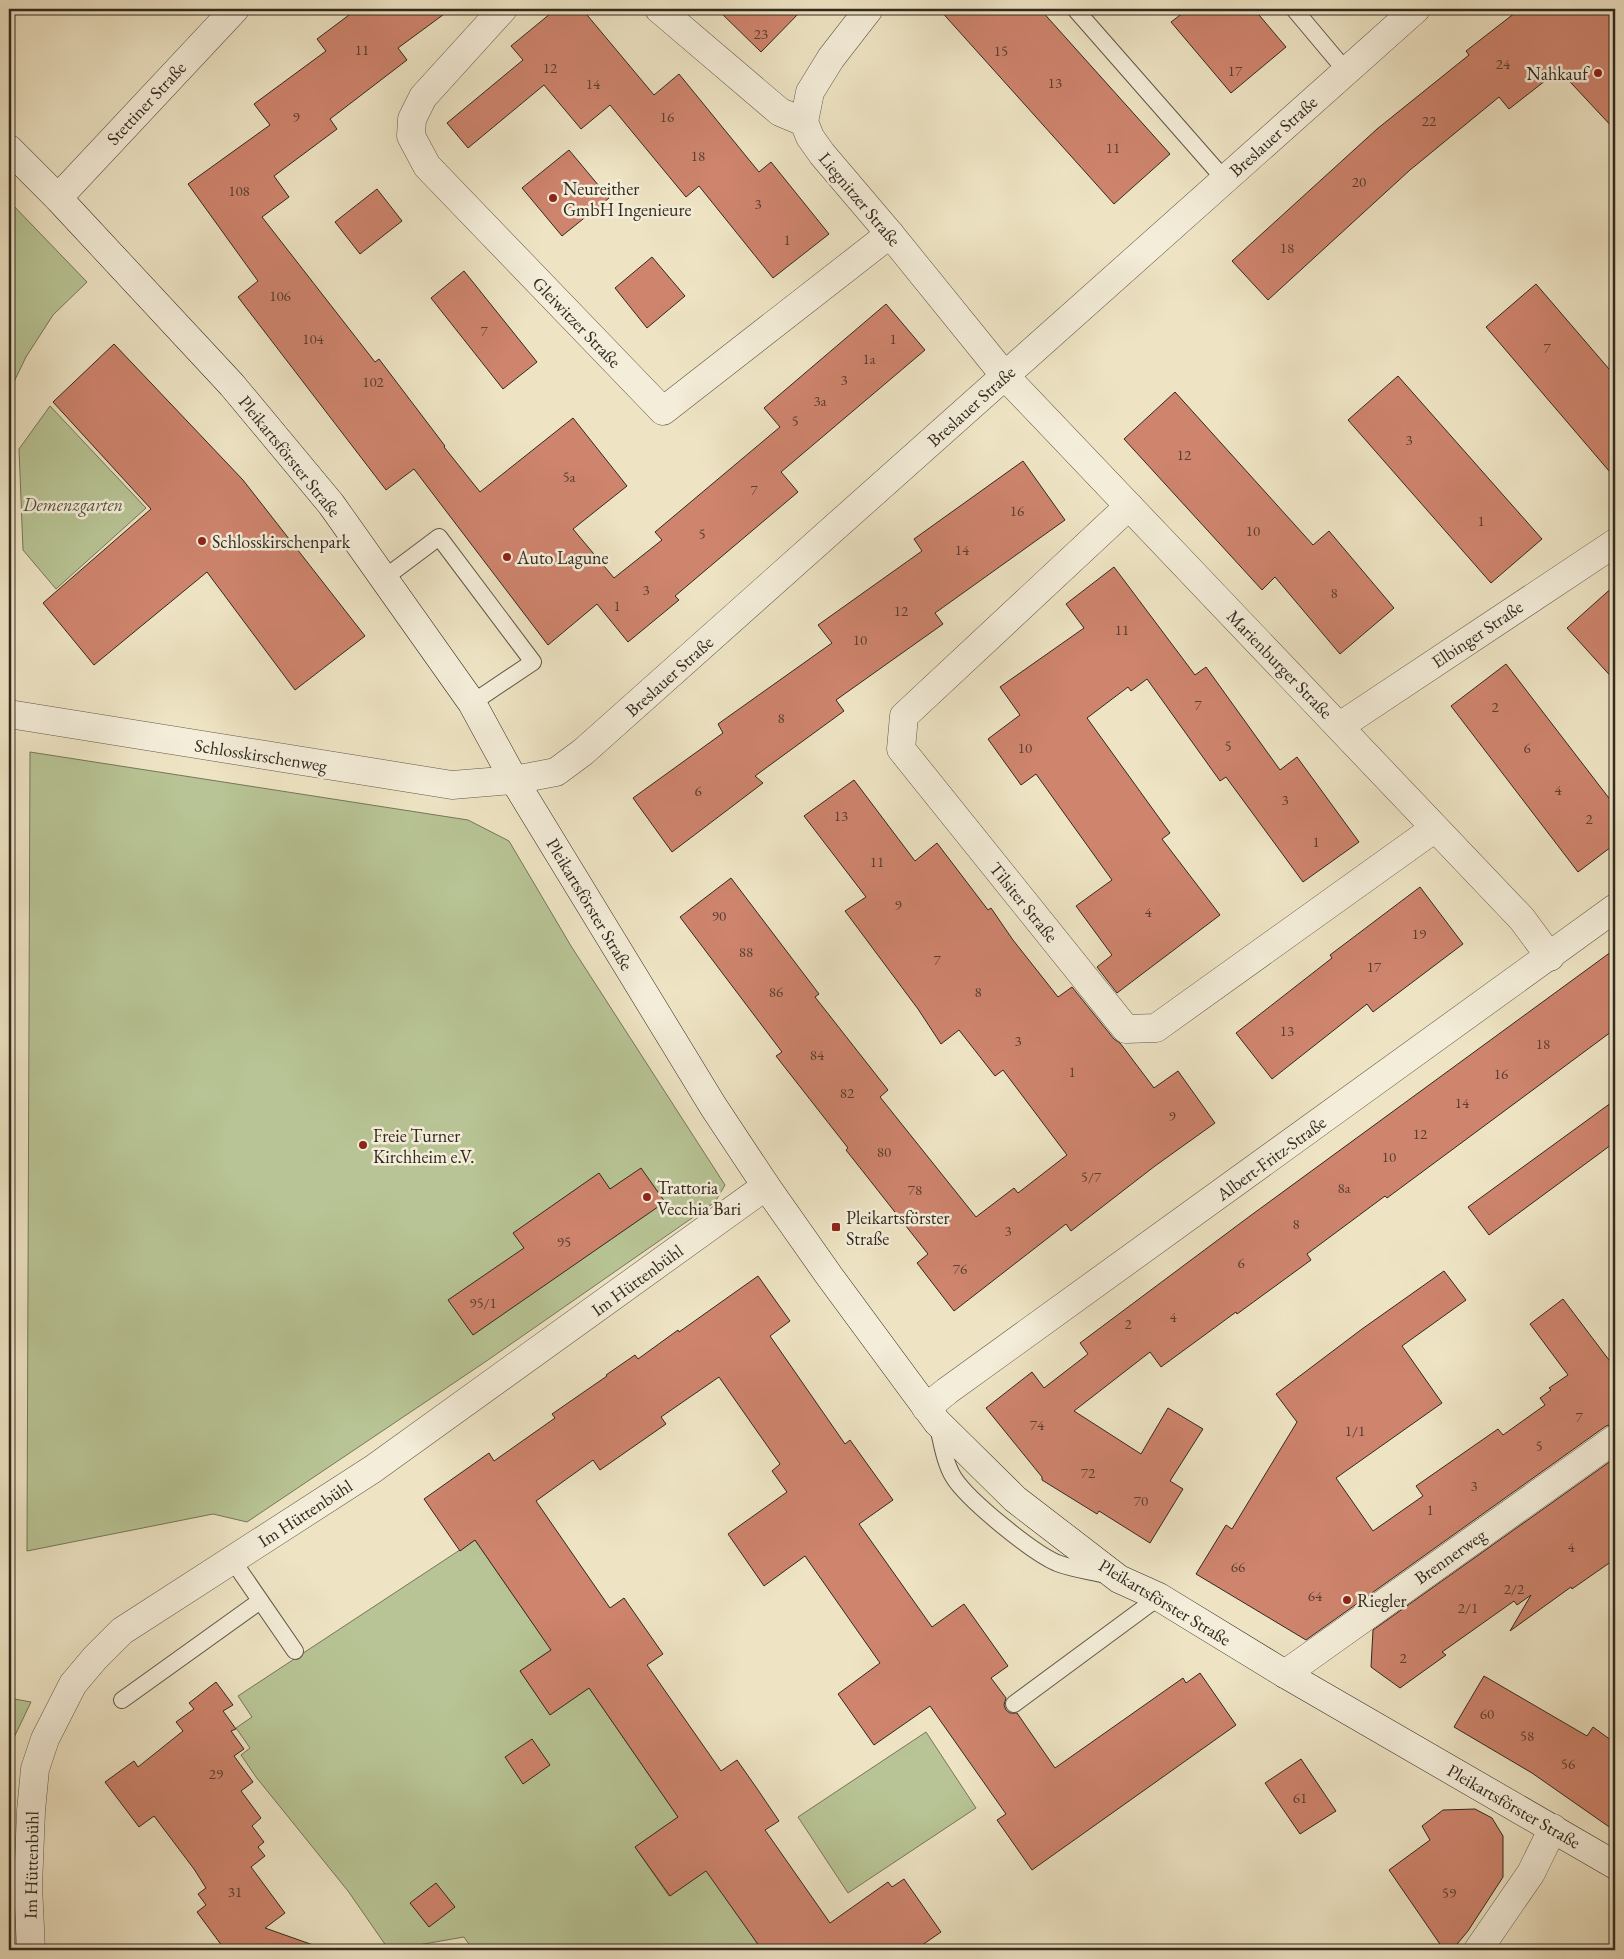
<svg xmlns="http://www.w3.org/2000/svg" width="1624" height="1959" font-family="'EB Garamond',serif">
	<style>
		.green { fill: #b8c495; stroke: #75765a }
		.building { fill: #ce846d; stroke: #32291f }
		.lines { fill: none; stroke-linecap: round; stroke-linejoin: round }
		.lane-casing { stroke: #615848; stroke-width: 18 }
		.street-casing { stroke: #615848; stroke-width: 29 }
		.secondary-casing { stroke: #32291f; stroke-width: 29 }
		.lane { stroke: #f4edd9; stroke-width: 16 }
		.street { stroke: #f4edd9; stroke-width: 28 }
		.secondary { stroke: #f4edd9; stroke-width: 28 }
		.poi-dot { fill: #8f2418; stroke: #f4edd9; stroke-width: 2 }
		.labels { text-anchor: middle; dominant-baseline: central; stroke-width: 5; stroke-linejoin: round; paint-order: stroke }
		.number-label { font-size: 15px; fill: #594032 }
		.poi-label { font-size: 18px; fill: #32291f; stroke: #f4edd9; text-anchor: start }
		.street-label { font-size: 18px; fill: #32291f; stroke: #f4edd9 }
		.park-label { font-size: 18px; font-style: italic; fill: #54503c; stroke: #f4edd9 }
	</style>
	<rect width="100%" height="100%" fill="#eee4c4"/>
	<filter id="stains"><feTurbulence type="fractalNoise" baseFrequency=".004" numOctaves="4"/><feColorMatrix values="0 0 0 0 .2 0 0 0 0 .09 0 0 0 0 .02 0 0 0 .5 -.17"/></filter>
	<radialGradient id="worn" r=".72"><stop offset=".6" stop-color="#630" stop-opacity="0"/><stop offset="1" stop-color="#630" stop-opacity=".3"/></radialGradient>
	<g class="green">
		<path d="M9,201L87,282L53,315L26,357L9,392Z"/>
		<path d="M50,406L146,508L56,589L23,550L19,449Z"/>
		<path d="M30,752L468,820L509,841L571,946L725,1185L715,1202L488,1360L247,1522L213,1514L27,1551Z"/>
		<path d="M475,1540L541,1635L561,1643L520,1671L550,1714L589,1688L678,1817L635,1847L669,1896L708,1869L718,1887L762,1950H473L464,1937L389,1950L348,1891L256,1777L241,1755L250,1748L236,1728L252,1717L238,1696Z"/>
		<path d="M9,1698L31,1702L9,1748Z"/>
		<path d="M926,1732L976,1808L848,1893L798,1817Z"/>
	</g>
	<g class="building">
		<path d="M357,9H451L398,48L407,60L330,119L337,129L274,176L289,197L262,217L375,362L379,359L445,446L444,447L480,492L573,418L627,486L573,529L614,578L662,540L655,532L780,427L764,408L886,304L925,350L781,472L798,492L675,596L679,600L628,642L597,604L548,645L414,469L386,490L238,297L258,281L188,184L270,125L254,104L326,51L317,39Z"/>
		<path d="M556,9H582L654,95L679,74L759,172L771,162L829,234L773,278L699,186L686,197L610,105L581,129L544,85L468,148L447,123L523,60L511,46Z"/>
		<path d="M717,9H803L761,52Z"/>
		<path d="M939,9H1040L1170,154L1114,204Z"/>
		<path d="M1188,9H1254L1286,47L1231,93L1171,22Z"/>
		<path d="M1520,9H1615V130L1559,70L1509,109L1499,97L1410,170L1268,300L1232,261L1377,129L1469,55L1466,51Z"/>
		<path d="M569,150L609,198L562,236L522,188Z"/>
		<path d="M377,189L402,221L360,254L335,222Z"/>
		<path d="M652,257L685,296L647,328L615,288Z"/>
		<path d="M464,271L537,362L503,389L431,298Z"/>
		<path d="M1536,284L1615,376V478L1486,327Z"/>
		<path d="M114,344L243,480L365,636L295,690L207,572L94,665L43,603L151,509L53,402Z"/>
		<path d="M1398,376L1542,539L1491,583L1348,420Z"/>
		<path d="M1175,392L1313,545L1329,531L1394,608L1340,654L1275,577L1262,590L1124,439Z"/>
		<path d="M1023,461L1065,520L935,613L943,624L836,700L844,711L755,776L763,783L672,852L633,798L723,733L718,724L832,643L818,625L922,551L914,539Z"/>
		<path d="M1114,567L1195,675L1206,667L1280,770L1297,757L1359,842L1303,882L1226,777L1220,781L1147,679L1131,691L1128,687L1087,718L1170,833L1162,839L1220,915L1117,993L1097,967L1112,955L1076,906L1112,880L1036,774L1021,785L988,739L1020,715L1000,687L1084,628L1066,604Z"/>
		<path d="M1615,585V681L1567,628Z"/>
		<path d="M1506,664L1615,806V844L1578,872L1451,706Z"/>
		<path d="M854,780L915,861L937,843L988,910L991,908L1013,940L1058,997L1072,987L1114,1039L1120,1043L1154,1088L1178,1071L1215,1123L1155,1166L1071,1231L1066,1224L954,1311L917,1263L928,1254L846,1150L848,1148L776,1056L782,1052L680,917L731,878L819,994L815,997L888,1090L880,1097L976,1217L1014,1188L1018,1193L1067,1155L1003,1070L995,1076L959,1030L941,1044L918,1009L845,911L866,897L804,816Z"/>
		<path d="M1420,887L1463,944L1373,1012L1367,1004L1272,1079L1236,1033L1332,958L1330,955Z"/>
		<path d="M1615,949V1029L1387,1198L1385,1196L1307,1254L1311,1260L1237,1314L1236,1312L1161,1367L1150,1352L1074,1411L1141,1454L1168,1408L1203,1429L1170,1481L1183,1489L1150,1543L1099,1511L1097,1514L1042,1480V1477L986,1408L1032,1372L1044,1388L1088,1354L1080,1343L1250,1216Z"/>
		<path d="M1615,1100V1142L1489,1235L1468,1207Z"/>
		<path d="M641,1168L665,1202L473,1335L448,1300L524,1248L513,1233L599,1173L610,1189Z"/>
		<path d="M1444,1271L1466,1300L1402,1346L1442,1403L1336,1478L1373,1531L1423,1496L1416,1486L1498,1429L1503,1435L1545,1405L1540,1398L1551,1390L1549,1388L1568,1375L1530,1324L1563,1299L1615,1368V1424L1606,1426L1306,1640L1196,1574L1226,1525L1232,1529L1297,1422L1276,1394L1362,1329Z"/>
		<path d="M758,1276L790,1321L770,1336L845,1444L850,1440L893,1500L859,1524L932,1627L964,1604L1008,1666L991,1678L1006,1698L1004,1705L1006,1710L1010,1713H1017L1055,1768L1183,1678L1186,1683L1200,1673L1236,1725L1032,1870L997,1820L1006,1814L930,1706L874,1745L838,1694L880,1663L805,1556L764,1586L728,1534L787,1492L772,1471L780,1464L719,1377L661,1417L666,1424L600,1470L593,1460L536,1501L610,1608L624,1598L663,1654L647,1665L721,1771L737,1760L758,1790L779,1821L765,1830L830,1923L888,1882L892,1887L904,1879L941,1932L915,1950H762L706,1871L670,1896L635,1847L678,1817L589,1688L550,1715L520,1671L551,1650L475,1540L460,1551L424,1499L489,1453L494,1461L555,1418L552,1414L607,1376L606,1375L635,1355L638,1359L678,1330L679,1332Z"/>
		<path d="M1615,1458V1559L1572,1589L1571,1587L1510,1631L1531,1595L1517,1605L1514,1601L1442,1652L1446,1655L1400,1688L1371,1667L1373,1630Z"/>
		<path d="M1484,1676L1587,1736L1593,1727L1615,1743V1831L1532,1773L1454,1727Z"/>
		<path d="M216,1682L233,1705L223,1711L236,1729L231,1731L244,1749L234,1756L253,1782L241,1791L261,1818L252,1826L264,1842L258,1847L265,1856L251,1867L285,1913L265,1928L316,1946L315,1950H225L197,1912L206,1905L198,1894L206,1888L194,1869L154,1816L139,1827L105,1782L134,1761L138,1767L183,1731L176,1722L194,1709L189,1703Z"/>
		<path d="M532,1739L550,1765L523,1784L505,1757Z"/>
		<path d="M1301,1759L1336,1811L1300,1834L1265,1783Z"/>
		<path d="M1475,1809L1492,1818L1503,1836V1877L1468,1931L1452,1950H1444L1389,1870L1430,1840L1422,1826L1443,1810Z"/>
		<path d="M436,1883L455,1907L429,1927L410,1903Z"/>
	</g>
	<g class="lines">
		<defs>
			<g id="lane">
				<path d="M1075,9L1225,180"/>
				<path d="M1294,9L1346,71"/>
				<path d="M383,579L439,537L533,662L472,703"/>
				<path d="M938,1427C942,1444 945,1464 954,1478C969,1501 1032,1552 1057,1563C1072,1569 1090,1571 1106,1575"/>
				<path d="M233,1561L295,1651"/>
				<path d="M122,1700L260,1601"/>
				<path d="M1014,1704L1159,1597"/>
			</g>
			<g id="street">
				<path d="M503,9L423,97L412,119L411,136L427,166L663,411L890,234"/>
				<path d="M659,9L780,112L804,122"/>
				<path d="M869,9L831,58L810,92L804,122L810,137L822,154L890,234L1005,376L1522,919L1550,957"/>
				<path d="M58,198L235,9"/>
				<path d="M1129,506L904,716L901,749L1126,1029L1156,1028L1435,828"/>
				<path d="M9,714L452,785L514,780L556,772L583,752L1416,9"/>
				<path d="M1340,726L1615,543"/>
				<path d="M926,1408L947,1391L1615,908"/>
				<path d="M1285,1674L1615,1439"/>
				<path d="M31,1950L28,1886L31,1811L35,1769L45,1739L73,1684L95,1658L122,1631L373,1469L766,1186"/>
				<path d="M1478,1950L1531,1873L1553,1828"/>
			</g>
			<path id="secondary" d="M9,149L58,198L232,385L331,504L472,703L514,780L713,1106L766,1186L830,1277L937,1422L1015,1499L1119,1579L1159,1597L1285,1674L1615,1865"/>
		</defs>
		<use href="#lane" class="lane-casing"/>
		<use href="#street" class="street-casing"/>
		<use href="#secondary" class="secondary-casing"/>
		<use href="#lane" class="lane"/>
		<use href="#street" class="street"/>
		<use href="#secondary" class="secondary"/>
	</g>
	<g class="poi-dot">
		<circle cx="1598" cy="73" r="5"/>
		<circle cx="553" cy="198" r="5"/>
		<circle cx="202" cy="541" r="5"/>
		<circle cx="507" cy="557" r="5"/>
		<circle cx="363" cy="1145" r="5"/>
		<circle cx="647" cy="1197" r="5"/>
		<rect x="831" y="1222" width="10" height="10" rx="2.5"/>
		<circle cx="1347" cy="1600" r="5"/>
	</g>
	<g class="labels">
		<g class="number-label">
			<text x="761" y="33">23</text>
			<text x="362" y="49">11</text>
			<text x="1001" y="50">15</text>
			<text x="1503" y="63">24</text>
			<text x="550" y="67">12</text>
			<text x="1235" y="70">17</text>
			<text x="1055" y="82">13</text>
			<text x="593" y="83">14</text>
			<text x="296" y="116">9</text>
			<text x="667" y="116">16</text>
			<text x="1429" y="120">22</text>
			<text x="1113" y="147">11</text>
			<text x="698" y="155">18</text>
			<text x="1359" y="181">20</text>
			<text x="239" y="190">108</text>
			<text x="758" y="203">3</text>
			<text x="787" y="239">1</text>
			<text x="1287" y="247">18</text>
			<text x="280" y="295">106</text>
			<text x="484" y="330">7</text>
			<text x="313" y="338">104</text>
			<text x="893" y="338">1</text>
			<text x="1547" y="347">7</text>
			<text x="869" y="358">1a</text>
			<text x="844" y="379">3</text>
			<text x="373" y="381">102</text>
			<text x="820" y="400">3a</text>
			<text x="795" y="420">5</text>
			<text x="1409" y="439">3</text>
			<text x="1184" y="454">12</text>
			<text x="569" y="476">5a</text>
			<text x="754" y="489">7</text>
			<text x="1017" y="510">16</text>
			<text x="1481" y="520">1</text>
			<text x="1253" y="530">10</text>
			<text x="702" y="533">5</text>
			<text x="962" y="549">14</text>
			<text x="646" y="589">3</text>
			<text x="1334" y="592">8</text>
			<text x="617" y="605">1</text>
			<text x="901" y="610">12</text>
			<text x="1122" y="629">11</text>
			<text x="860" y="639">10</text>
			<text x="1198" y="704">7</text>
			<text x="1495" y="706">2</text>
			<text x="781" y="717">8</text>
			<text x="1228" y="745">5</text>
			<text x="1025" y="747">10</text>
			<text x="1527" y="747">6</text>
			<text x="1558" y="789">4</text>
			<text x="698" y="790">6</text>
			<text x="1285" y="799">3</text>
			<text x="841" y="815">13</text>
			<text x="1589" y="818">2</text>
			<text x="1316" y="841">1</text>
			<text x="877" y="861">11</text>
			<text x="898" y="904">9</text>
			<text x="1148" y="911">4</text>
			<text x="719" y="915">90</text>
			<text x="1419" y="933">19</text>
			<text x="746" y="951">88</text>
			<text x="937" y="959">7</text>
			<text x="1374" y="966">17</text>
			<text x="776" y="991">86</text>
			<text x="978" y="991">8</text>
			<text x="1287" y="1030">13</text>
			<text x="1018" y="1040">3</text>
			<text x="1543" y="1043">18</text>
			<text x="817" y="1054">84</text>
			<text x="1072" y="1071">1</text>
			<text x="1501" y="1073">16</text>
			<text x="847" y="1092">82</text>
			<text x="1462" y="1102">14</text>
			<text x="1172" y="1115">9</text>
			<text x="1420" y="1133">12</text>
			<text x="884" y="1151">80</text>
			<text x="1389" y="1156">10</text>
			<text x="1091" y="1176">5/7</text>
			<text x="1344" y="1187">8a</text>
			<text x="915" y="1189">78</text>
			<text x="1296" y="1223">8</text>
			<text x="1008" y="1230">3</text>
			<text x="564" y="1241">95</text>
			<text x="1241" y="1262">6</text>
			<text x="960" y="1268">76</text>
			<text x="483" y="1302">95/1</text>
			<text x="1173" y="1316">4</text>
			<text x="1128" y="1323">2</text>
			<text x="1579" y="1416">7</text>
			<text x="1037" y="1424">74</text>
			<text x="1355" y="1430">1/1</text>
			<text x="1539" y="1445">5</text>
			<text x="1088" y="1472">72</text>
			<text x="1474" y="1485">3</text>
			<text x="1141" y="1500">70</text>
			<text x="1430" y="1509">1</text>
			<text x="1571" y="1546">4</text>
			<text x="1238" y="1566">66</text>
			<text x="1514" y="1588">2/2</text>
			<text x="1315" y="1595">64</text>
			<text x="1468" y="1607">2/1</text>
			<text x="1403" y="1657">2</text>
			<text x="1487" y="1713">60</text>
			<text x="1527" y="1735">58</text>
			<text x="1568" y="1763">56</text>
			<text x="216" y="1773">29</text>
			<text x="1300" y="1797">61</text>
			<text x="235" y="1891">31</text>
			<text x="1449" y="1892">59</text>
		</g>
		<g class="poi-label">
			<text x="1588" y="73" text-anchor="end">Nahkauf</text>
			<text x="563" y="188">Neureither<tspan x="563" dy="21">GmbH Ingenieure</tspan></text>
			<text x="212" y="541">Schlosskirschenpark</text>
			<text x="517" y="557">Auto Lagune</text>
			<text x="373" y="1135">Freie Turner<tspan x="373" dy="21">Kirchheim e.V.</tspan></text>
			<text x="657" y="1187">Trattoria<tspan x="657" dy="21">Vecchia Bari</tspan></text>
			<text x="846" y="1217">Pleikartsförster<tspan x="846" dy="21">Straße</tspan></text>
			<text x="1357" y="1600">Riegler</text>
		</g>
		<g class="street-label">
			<text transform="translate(146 103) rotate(-47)">Stettiner Straße</text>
			<text transform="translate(1273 136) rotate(-42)">Breslauer Straße</text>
			<text transform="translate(860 199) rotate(50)">Liegnitzer Straße</text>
			<text transform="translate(577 322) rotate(46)">Gleiwitzer Straße</text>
			<text transform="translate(971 406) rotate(-42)">Breslauer Straße</text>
			<text transform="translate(290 456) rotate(51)">Pleikartsförster Straße</text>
			<text transform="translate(1477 634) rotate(-34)">Elbinger Straße</text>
			<text transform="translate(1280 664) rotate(46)">Marienburger Straße</text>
			<text transform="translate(669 676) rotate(-42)">Breslauer Straße</text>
			<text transform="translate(261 755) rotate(9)">Schlosskirschenweg</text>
			<text transform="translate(1024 902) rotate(51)">Tilsiter Straße</text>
			<text transform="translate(590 904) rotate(59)">Pleikartsförster Straße</text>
			<text transform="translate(1271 1158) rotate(-36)">Albert-Fritz-Straße</text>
			<text transform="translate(637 1280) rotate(-36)">Im Hüttenbühl</text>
			<text transform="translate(305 1513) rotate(-33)">Im Hüttenbühl</text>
			<text transform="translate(1450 1556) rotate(-35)">Brennerweg</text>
			<text transform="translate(1165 1602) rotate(31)">Pleikartsförster Straße</text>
			<text transform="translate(1514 1806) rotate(30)">Pleikartsförster Straße</text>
			<text transform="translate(31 1865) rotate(-89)">Im Hüttenbühl</text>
		</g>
		<g class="park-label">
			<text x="73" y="504">Demenzgarten</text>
		</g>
	</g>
	<rect width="1624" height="1959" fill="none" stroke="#eee4c4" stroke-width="30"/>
	<rect x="10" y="10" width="1604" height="1939" fill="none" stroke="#32291f" stroke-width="2.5"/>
	<rect x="15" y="15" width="1594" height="1929" fill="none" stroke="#32291f"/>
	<rect width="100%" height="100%" filter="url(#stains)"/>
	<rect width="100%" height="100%" fill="url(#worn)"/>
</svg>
